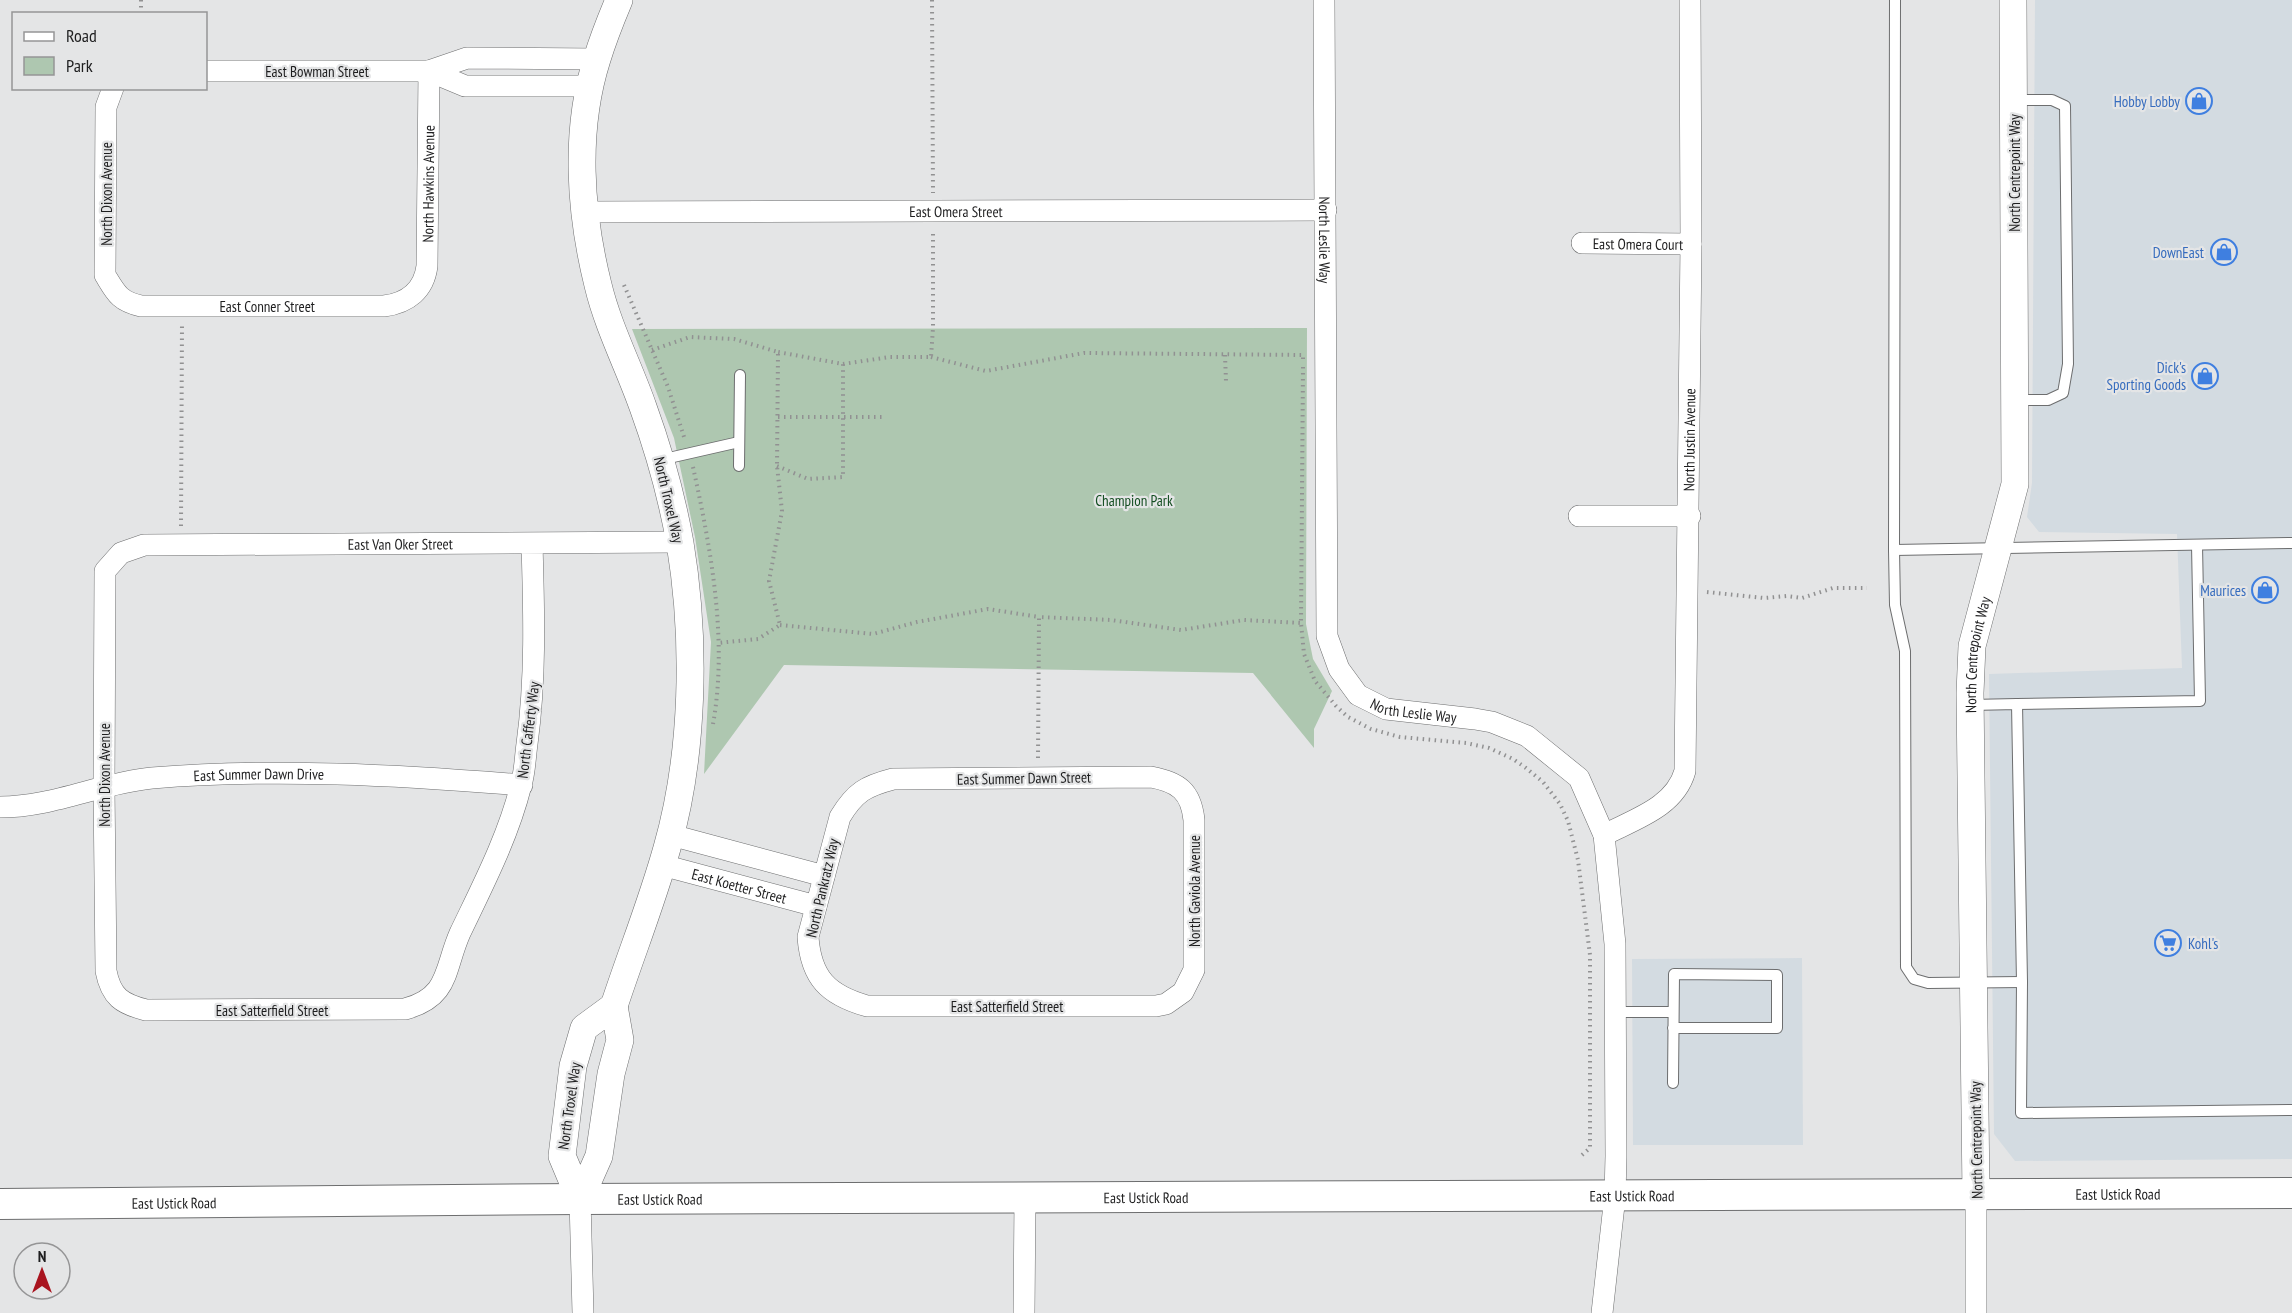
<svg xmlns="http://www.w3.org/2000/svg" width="2292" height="1313" font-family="'PT Sans Narrow',sans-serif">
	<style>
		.built { fill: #d3dbe1 }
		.green { fill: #aec7b0 }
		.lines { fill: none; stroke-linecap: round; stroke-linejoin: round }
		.service-casing { stroke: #6d6e6f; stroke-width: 12 }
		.minor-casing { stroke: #6d6e6f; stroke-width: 22 }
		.tertiary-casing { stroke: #6d6e6f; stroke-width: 28 }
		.secondary-casing { stroke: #6d6e6f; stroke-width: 32 }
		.path { stroke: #919192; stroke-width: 4; stroke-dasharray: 1.5 4.5; stroke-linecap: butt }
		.service { stroke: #fff; stroke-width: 10 }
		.minor { stroke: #fff; stroke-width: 21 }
		.tertiary { stroke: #fff; stroke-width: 27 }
		.secondary { stroke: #fff; stroke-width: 30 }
		.labels { text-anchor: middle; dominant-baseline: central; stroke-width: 4.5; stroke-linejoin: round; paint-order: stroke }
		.street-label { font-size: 15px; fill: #1e1e1f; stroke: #e4e5e6 }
		.shop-label { font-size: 15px; fill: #366cbe; stroke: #e4e5e6; text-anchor: end }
		.park-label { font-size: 15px; fill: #144e22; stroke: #e4e5e6 }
	</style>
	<rect width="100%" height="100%" fill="#e4e5e6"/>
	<g class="built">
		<path d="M2035,0H2292V1159L2015,1161L1994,1134L1989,674L2182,668L2177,534L2039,532L2027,517L2032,483Z"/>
		<path d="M1802,958L1803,1145H1633L1632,959Z"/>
	</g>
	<path class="green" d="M1307,328L1306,624L1313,659L1332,691L1314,729V748L1253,673L784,665L704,774L711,642L695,537L674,438L632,329Z"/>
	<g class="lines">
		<defs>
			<g id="service">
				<path d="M1895,0L1894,550L1895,605L1905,651L1906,967L1914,979L1928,983L2022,982"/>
				<path d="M2013,100H2052L2065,106L2068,364L2063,393L2048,400H2015"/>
				<path d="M660,460L739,442"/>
				<path d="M739,466L740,375"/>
				<path d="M1894,550L2292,543"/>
				<path d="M2017,704L2200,701L2197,545"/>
				<path d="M1971,705L2017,704L2022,982L2021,1113L2292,1110"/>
				<path d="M1616,1012H1673"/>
				<path d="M1673,1083L1674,974L1777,975V1028H1673"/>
			</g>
			<g id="minor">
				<path id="s1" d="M1324,0L1327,636L1339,669L1358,695L1386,709L1475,719L1492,722L1527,736L1579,778L1604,835L1615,944L1616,1156L1615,1196L1602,1313"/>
				<path d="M590,86H465L429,71L467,58L596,59"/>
				<path id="s2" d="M113,88L106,107L105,275C116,293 119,301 141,306H384C408,303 424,290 427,266L429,71H206"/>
				<path id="s3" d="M584,212L1326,210"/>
				<path id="s4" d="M1582,243L1691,244"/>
				<path d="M1579,516H1690"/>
				<path id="s5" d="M532,544C534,611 536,678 527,744C525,758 525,772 521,785C508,837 483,885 460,933C444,969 450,997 405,1009L146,1010C122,1004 111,997 106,971L104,788L105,571L121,553L144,545L679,542"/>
				<path d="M1151,777C1178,782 1191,791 1194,820V970L1183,992L1166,1004L1156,1006H867C828,995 811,978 808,937L840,817C855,792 866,786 893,779Z"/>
				<path id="s6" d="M0,807C53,807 100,783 152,778C275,768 399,775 522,785"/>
				<path d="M671,835L824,876"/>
				<path id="s7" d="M1604,835C1635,819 1675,807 1685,771L1691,244L1690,0"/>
				<path id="s8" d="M662,865L816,906"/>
				<path d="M580,1199L583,1313"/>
				<path d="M1024,1313L1025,1199"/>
				<path d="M1976,1313V1194"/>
			</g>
			<g id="tertiary">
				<path d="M614,1006C631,954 652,902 667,848C694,754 696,640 680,543C672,498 659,451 643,407C629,367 608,327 598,285C580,213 574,131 597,59C603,39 611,19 619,0"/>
				<path d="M614,1006L620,1040L611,1074L599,1156L580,1199L562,1156L573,1066L584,1028Z"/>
				<path id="s9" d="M1976,1194L1970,693L1972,646L2015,484L2013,0"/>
			</g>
			<g id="secondary">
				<path id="s10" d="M0,1204L580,1199L2292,1193"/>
			</g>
		</defs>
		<use href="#service" class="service-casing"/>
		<use href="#minor" class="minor-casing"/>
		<use href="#tertiary" class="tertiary-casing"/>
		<use href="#secondary" class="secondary-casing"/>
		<g class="path">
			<path d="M141,0V14"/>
			<path d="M932,0L933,193"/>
			<path d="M624,285L668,387L685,440"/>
			<path d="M652,350L690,337L734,339L778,352L777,466L782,511L769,581L780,625L758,639L717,643"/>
			<path d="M1225,355L1226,381"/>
			<path d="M931,357L986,371L1084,353L1303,355V360"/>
			<path d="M843,364L890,357H931L933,328V230"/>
			<path d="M1303,367L1301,623L1304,654L1315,681L1336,706L1348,717L1371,729L1400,737L1466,743L1489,748L1513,759L1526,768L1543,782L1560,804L1568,821L1578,860L1590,955V1148L1582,1155"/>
			<path d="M778,417H886"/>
			<path d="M777,466L808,479L843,477V364L778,352"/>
			<path d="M693,467C711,549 728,641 713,724"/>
			<path d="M181,526L182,324"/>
			<path d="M1707,592L1764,598L1787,596L1802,598L1833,588H1867"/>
			<path d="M780,625L873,634L917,622L988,609L1039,617"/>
			<path d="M1038,758L1039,617L1111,620L1181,630L1244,620L1301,623"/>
		</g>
		<use href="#service" class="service"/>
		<use href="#minor" class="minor"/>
		<use href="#tertiary" class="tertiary"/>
		<use href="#secondary" class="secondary"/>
	</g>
	<defs>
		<symbol id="shop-ring" viewBox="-11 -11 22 22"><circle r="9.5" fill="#e4e5e6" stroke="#3f7fe0" stroke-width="1.5"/><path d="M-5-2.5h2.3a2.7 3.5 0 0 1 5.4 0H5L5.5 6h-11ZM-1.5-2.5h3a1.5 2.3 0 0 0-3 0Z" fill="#3f7fe0"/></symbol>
		<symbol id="supermarket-ring" viewBox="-11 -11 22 22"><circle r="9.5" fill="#e4e5e6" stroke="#3f7fe0" stroke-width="1.5"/><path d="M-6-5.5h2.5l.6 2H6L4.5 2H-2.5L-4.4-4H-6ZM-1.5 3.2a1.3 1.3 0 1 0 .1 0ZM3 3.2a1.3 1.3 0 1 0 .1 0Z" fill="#3f7fe0"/></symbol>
	</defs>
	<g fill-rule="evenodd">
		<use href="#shop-ring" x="2184" y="86" width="30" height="30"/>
		<use href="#shop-ring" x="2209" y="237" width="30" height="30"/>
		<use href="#shop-ring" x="2190" y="361" width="30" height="30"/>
		<use href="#shop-ring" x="2250" y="575" width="30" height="30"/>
		<use href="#supermarket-ring" x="2153" y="928" width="30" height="30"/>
	</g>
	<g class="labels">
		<g class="street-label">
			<text x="317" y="71">East Bowman Street</text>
			<text transform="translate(2014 173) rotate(-90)">North Centrepoint Way</text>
			<text stroke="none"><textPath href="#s2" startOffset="627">North Hawkins Avenue</textPath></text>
			<text transform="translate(106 194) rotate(-90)">North Dixon Avenue</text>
			<text stroke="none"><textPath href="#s3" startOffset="372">East Omera Street</textPath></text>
			<text stroke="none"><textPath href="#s1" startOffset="240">North Leslie Way</textPath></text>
			<text stroke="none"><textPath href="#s4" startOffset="56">East Omera Court</textPath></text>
			<text stroke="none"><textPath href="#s2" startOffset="364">East Conner Street</textPath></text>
			<text stroke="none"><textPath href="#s7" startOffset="438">North Justin Avenue</textPath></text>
			<text transform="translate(669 500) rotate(77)">North Troxel Way</text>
			<text stroke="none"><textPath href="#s5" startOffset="1526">East Van Oker Street</textPath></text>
			<text stroke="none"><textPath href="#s9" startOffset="540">North Centrepoint Way</textPath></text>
			<text stroke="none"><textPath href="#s1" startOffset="762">North Leslie Way</textPath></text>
			<text transform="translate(528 730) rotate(-83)">North Cafferty Way</text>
			<text transform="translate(104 775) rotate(-90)">North Dixon Avenue</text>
			<text stroke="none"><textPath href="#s6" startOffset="262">East Summer Dawn Drive</textPath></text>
			<text transform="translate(1024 778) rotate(-1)">East Summer Dawn Street</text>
			<text stroke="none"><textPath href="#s8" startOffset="80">East Koetter Street</textPath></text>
			<text transform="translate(822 888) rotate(-77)">North Pankratz Way</text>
			<text transform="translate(1194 891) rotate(-90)">North Gaviola Avenue</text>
			<text x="1007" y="1006">East Satterfield Street</text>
			<text x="272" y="1010">East Satterfield Street</text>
			<text transform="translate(569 1106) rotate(-82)">North Troxel Way</text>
			<text transform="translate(1976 1140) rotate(-91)">North Centrepoint Way</text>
			<text stroke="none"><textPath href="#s10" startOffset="2118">East Ustick Road</textPath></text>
			<text stroke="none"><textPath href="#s10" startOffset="1632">East Ustick Road</textPath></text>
			<text stroke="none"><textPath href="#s10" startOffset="1146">East Ustick Road</textPath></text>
			<text stroke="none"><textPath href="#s10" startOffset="660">East Ustick Road</textPath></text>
			<text stroke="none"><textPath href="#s10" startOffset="174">East Ustick Road</textPath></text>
		</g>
		<g class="shop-label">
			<text x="2180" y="101">Hobby Lobby</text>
			<text x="2204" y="252">DownEast</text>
			<text x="2186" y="367">Dick's<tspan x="2186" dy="17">Sporting Goods</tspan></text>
			<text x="2246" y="590">Maurices</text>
			<text x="2188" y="943" text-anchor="start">Kohl's</text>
		</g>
		<g class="park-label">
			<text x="1134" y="500">Champion Park</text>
		</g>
	</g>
	<rect x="12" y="12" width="195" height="78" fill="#e4e5e6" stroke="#959596" stroke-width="1.5"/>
	<rect x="24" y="32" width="30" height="9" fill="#ffffff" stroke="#959596" stroke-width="1.5"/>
	<text x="66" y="42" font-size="18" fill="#1e1e1f">Road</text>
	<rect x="24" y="57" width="30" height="18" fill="#aec7b0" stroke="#959596" stroke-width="1.5"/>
	<text x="66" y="72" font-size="18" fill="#1e1e1f">Park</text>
	<g transform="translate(42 1271)"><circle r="28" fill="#e4e5e6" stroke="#959596" stroke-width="1.5"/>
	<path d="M0-4.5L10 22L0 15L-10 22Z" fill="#a9141f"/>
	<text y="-9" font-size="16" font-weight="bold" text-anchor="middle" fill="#1e1e1f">N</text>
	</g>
</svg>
